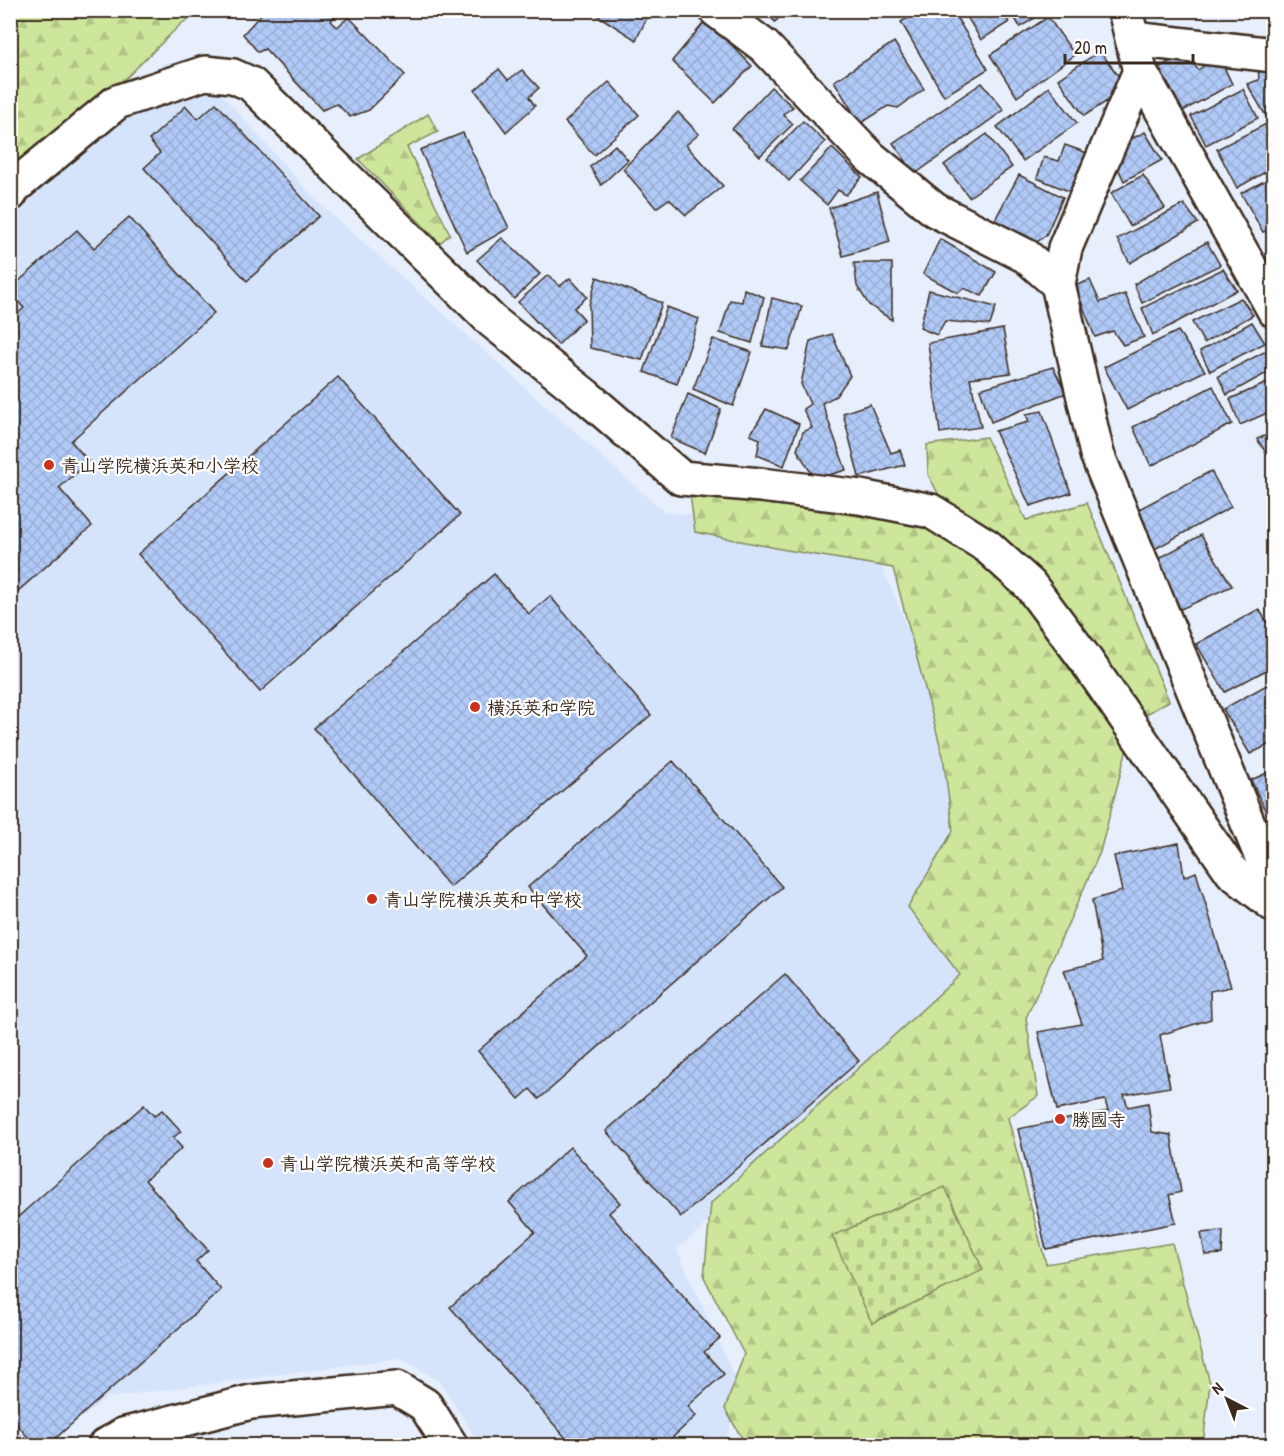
<svg xmlns="http://www.w3.org/2000/svg" width="1284" height="1456" font-family="'Patrick Hand','Klee One',sans-serif">
	<style>
		.built { fill: #d6e4fb }
		.forest { fill: url(#forest-firs); stroke: #84885d; stroke-width: 1.5 }
		.cemetery { fill: url(#cemetery-stones); stroke: #84885d; stroke-width: 1.5 }
		.building { fill: url(#building-cross-hatch); stroke: #3b2a1e; stroke-width: 1.5 }
		.lines { fill: none; stroke-linecap: round; stroke-linejoin: round }
		.street-casing { stroke: #3b2a1e; stroke-width: 38 }
		.street { stroke: #fff; stroke-width: 33 }
		.poi-dot { fill: #c8321e; stroke: #fff; stroke-width: 2 }
		.labels { text-anchor: middle; dominant-baseline: central; stroke-width: 4.5; stroke-linejoin: round; paint-order: stroke }
		.poi-label { font-size: 18px; font-weight: bold; fill: #3b2a1e; stroke: #fff; text-anchor: start }
	</style>
	<defs>
		<pattern id="forest-firs" width="22" height="20" patternUnits="userSpaceOnUse" patternTransform="scale(1.5)"><rect width="22" height="20" fill="#cee69c"/><path d="M5 1l3.5 6h-7zM16 11l3.5 6h-7z" fill="#b2c586"/></pattern>
		<pattern id="cemetery-stones" width="16" height="16" patternUnits="userSpaceOnUse" patternTransform="scale(1.5)"><rect width="16" height="16" fill="#cee69c"/><path d="M2 7V4a2 2 0 0 1 4 0v3zM10 15v-3a2 2 0 0 1 4 0v3z" fill="#b2c586"/></pattern>
		<pattern id="building-cross-hatch" width="8" height="8" patternUnits="userSpaceOnUse" patternTransform="scale(1.5)"><rect width="8" height="8" fill="#b0c9f7"/><path d="M0 0l8 8M0 8l8-8" fill="none" stroke="#98add3"/></pattern>
	</defs>
	<rect width="100%" height="100%" fill="#e7effd"/>
	<filter id="ink" filterUnits="userSpaceOnUse"><feTurbulence type="fractalNoise" baseFrequency=".0167" numOctaves="2"/><feDisplacementMap in="SourceGraphic" scale="12" xChannelSelector="R" yChannelSelector="G"/><feConvolveMatrix kernelMatrix="1 2 1 2 8 2 1 2 1" color-interpolation-filters="sRGB"/></filter>
	<g filter="url(#ink)">
		<path class="built" d="M164,63H194L316,200L664,512L868,532L1012,882L961,995L677,1250L742,1393L724,1445H480L439,1381L400,1358L107,1398L48,1445H11L10,207L25,166Z"/>
		<g class="forest">
			<path d="M10,11H200L181,24L111,93L18,166L10,152Z"/>
			<path d="M428,114L438,132L407,147L450,234L440,243L358,159Z"/>
			<path d="M986,437L1026,520L1087,503L1169,701L1145,715L1030,568L941,499L928,474L927,445Z"/>
			<path d="M690,494L927,525L968,553L1019,600L1127,748L1100,852L1026,1018L1038,1096L1008,1118L1046,1264L1172,1243L1210,1383L1203,1445H746L725,1409L744,1354L704,1277L711,1203L960,975L908,907L953,831L943,756L893,568L781,549L695,532Z"/>
		</g>
		<path class="cemetery" d="M945,1187L983,1270L872,1323L832,1236Z"/>
		<g class="building">
			<path d="M265,10H334L337,13L331,21L337,27L349,17L405,75L369,110L350,117L337,104L322,110L265,49L258,52L243,34Z"/>
			<path d="M589,10H651L636,40Z"/>
			<path d="M764,10H787L775,22Z"/>
			<path d="M920,10H952L988,69L944,96L901,22Z"/>
			<path d="M963,10H1001L1009,22L981,40Z"/>
			<path d="M1010,10H1041L1043,13L1020,27Z"/>
			<path d="M1048,17L1075,55L1017,97L990,55Z"/>
			<path d="M707,19L752,66L715,103L672,61Z"/>
			<path d="M894,42L924,89L898,108L888,106L860,124L834,81Z"/>
			<path d="M1100,51L1120,78L1118,94L1084,116L1058,79Z"/>
			<path d="M1186,52L1198,70L1210,61L1222,63L1232,84L1181,112L1155,70Z"/>
			<path d="M1258,66L1274,67V111L1266,116L1247,84L1259,80Z"/>
			<path d="M499,69L508,80L522,70L539,88L529,97L535,106L506,132L475,90Z"/>
			<path d="M609,82L639,115L594,155L565,122Z"/>
			<path d="M982,83L1004,110L915,174L893,143Z"/>
			<path d="M771,87L793,107L783,114L793,124L760,156L732,129Z"/>
			<path d="M1049,87L1077,123L1023,161L997,127Z"/>
			<path d="M1243,89L1258,118L1206,145L1191,116Z"/>
			<path d="M216,103L319,216L247,281L144,168L160,153L149,140L186,106L198,119Z"/>
			<path d="M678,112L699,134L686,145L723,186L686,215L669,199L656,208L623,169Z"/>
			<path d="M1274,120V167L1237,188L1217,149Z"/>
			<path d="M803,121L825,142L789,181L767,158Z"/>
			<path d="M1145,132L1162,160L1124,181L1116,164L1129,140Z"/>
			<path d="M463,133L509,228L467,252L420,150Z"/>
			<path d="M987,134L1012,167L969,197L944,165Z"/>
			<path d="M615,145L628,160L601,185L590,167Z"/>
			<path d="M1065,145L1090,154L1078,195L1037,178L1044,157L1059,161Z"/>
			<path d="M832,148L862,177L846,195L838,190L827,205L800,181Z"/>
			<path d="M1019,175L1063,197L1046,235L1032,246L991,227Z"/>
			<path d="M1143,175L1165,208L1130,226L1111,193Z"/>
			<path d="M1274,176V228L1263,232L1241,193Z"/>
			<path d="M877,192L890,242L843,256L829,208Z"/>
			<path d="M1184,204L1198,223L1130,263L1117,239Z"/>
			<path d="M129,217L214,313L71,441L89,462L59,488L92,526L10,598V320L24,308L10,293V289L77,230L94,248Z"/>
			<path d="M502,238L540,274L514,299L477,260Z"/>
			<path d="M940,239L996,272L982,296L964,288L958,293L923,274Z"/>
			<path d="M1207,242L1220,265L1142,303L1134,284Z"/>
			<path d="M854,263H892V320L869,305L857,286Z"/>
			<path d="M1223,269L1237,290L1153,335L1142,308Z"/>
			<path d="M548,275L560,286L570,278L587,297L574,308L584,319L558,345L518,302Z"/>
			<path d="M597,277L662,303L642,360L590,348L589,305Z"/>
			<path d="M1090,280L1100,302L1125,294L1144,337L1123,345L1113,331L1095,337L1075,286Z"/>
			<path d="M744,289L764,297L752,343L720,333L730,300L742,302Z"/>
			<path d="M929,290L996,307L990,325L945,321L937,335L920,328Z"/>
			<path d="M772,298L802,306L789,350L762,346Z"/>
			<path d="M1241,298L1253,315L1204,343L1192,322Z"/>
			<path d="M667,307L699,319L677,384L644,372Z"/>
			<path d="M1252,322L1265,343L1210,371L1200,351Z"/>
			<path d="M1003,329L1011,373L970,378L981,427L940,433L928,343Z"/>
			<path d="M1178,331L1205,371L1127,410L1104,367Z"/>
			<path d="M832,334L850,376L836,396L822,403L846,470L815,479L797,450L803,432L812,428L803,409L810,404L801,384L810,341Z"/>
			<path d="M713,339L752,352L733,406L693,389Z"/>
			<path d="M1266,351L1274,365V369L1227,395L1218,376Z"/>
			<path d="M1053,367L1066,393L991,422L980,389Z"/>
			<path d="M338,377L460,515L260,692L138,554Z"/>
			<path d="M1274,380V410L1240,425L1230,399Z"/>
			<path d="M1213,386L1232,424L1151,466L1133,427Z"/>
			<path d="M688,394L721,409L705,453L671,438Z"/>
			<path d="M870,404L891,453L900,450L905,465L859,477L843,413Z"/>
			<path d="M766,409L799,424L784,466L757,455L760,439L750,435Z"/>
			<path d="M1042,411L1071,493L1030,506L995,431L1029,422L1026,414Z"/>
			<path d="M1274,432V462H1272L1257,439Z"/>
			<path d="M1211,471L1231,507L1153,550L1135,511Z"/>
			<path d="M1201,535L1232,586L1172,613L1156,560Z"/>
			<path d="M494,574L529,614L550,596L651,715L450,887L314,728Z"/>
			<path d="M1259,609L1274,634V666L1225,692L1196,644Z"/>
			<path d="M1274,681V742L1250,754L1223,709Z"/>
			<path d="M673,761L782,887L539,1099L530,1089L519,1099L478,1051L587,956L528,887Z"/>
			<path d="M1274,770V829L1251,780Z"/>
			<path d="M1179,843L1184,877L1196,872L1231,987L1210,991L1211,1019L1160,1035L1170,1087L1124,1095L1128,1107L1148,1103L1152,1132L1171,1135L1181,1192L1169,1195L1176,1223L1046,1249L1018,1129L1108,1111L1105,1100L1057,1110L1038,1032L1082,1024L1064,970L1103,961L1092,900L1122,891L1114,856Z"/>
			<path d="M785,974L859,1061L681,1217L606,1131Z"/>
			<path d="M144,1105L154,1116L162,1110L181,1131L173,1138L182,1148L145,1180L208,1250L196,1261L221,1290L47,1446H36L10,1417V1224Z"/>
			<path d="M570,1147L620,1203L609,1213L720,1338L704,1352L724,1374L688,1406L696,1416L663,1446H573L450,1307L535,1232L509,1202Z"/>
			<path d="M1223,1231L1222,1254L1205,1255L1201,1233Z"/>
		</g>
		<g class="lines">
			<defs>
				<g id="street">
					<path d="M716,10L764,46L870,157L935,210L1026,256L1058,284L1097,454L1274,887"/>
					<path d="M1125,10L1140,71L1274,310"/>
					<path d="M1133,39L1274,55"/>
					<path d="M10,194L14,187L117,102L205,73L233,76L251,84L492,321L586,396L681,478L761,485L860,497L931,511L987,546L1030,585L1083,656L1232,872L1274,905"/>
					<path d="M1058,284L1065,248L1140,71"/>
					<path d="M105,1446L123,1435L251,1402L397,1388L425,1405L451,1446"/>
				</g>
			</defs>
			<use href="#street" class="street-casing"/>
			<use href="#street" class="street"/>
		</g>
	</g>
	<g class="poi-dot">
		<circle cx="49" cy="465" r="6"/>
		<circle cx="475" cy="707" r="6"/>
		<circle cx="372" cy="899" r="6"/>
		<circle cx="1060" cy="1119" r="6"/>
		<circle cx="268" cy="1163" r="6"/>
	</g>
	<g class="labels">
		<g class="poi-label">
			<text x="61" y="465">青山学院横浜英和小学校</text>
			<text x="487" y="707">横浜英和学院</text>
			<text x="384" y="899">青山学院横浜英和中学校</text>
			<text x="1072" y="1119">勝國寺</text>
			<text x="280" y="1163">青山学院横浜英和高等学校</text>
		</g>
	</g>
	<rect width="1284" height="1456" fill="none" stroke="#fff" stroke-width="36"/>
	<rect x="18" y="18" width="1248" height="1420" fill="none" stroke="#3b2a1e" stroke-width="2" filter="url(#ink)"/>
	<g transform="translate(1227 1399) rotate(318)" stroke="#ffffff" stroke-width="4.5" paint-order="stroke">
	<path d="M0-4.5L10 22L0 15L-10 22Z" fill="#3b2a1e"/>
	<text y="-9" font-size="16" font-weight="bold" text-anchor="middle" fill="#3b2a1e">N</text>
	</g>
	<path d="M1065 54v9h128v-9" fill="none" stroke="#3b2a1e" stroke-width="3"/>
	<text x="1074" y="54" font-size="18" fill="#3b2a1e" stroke="#ffffff" stroke-width="4.5" paint-order="stroke">20 m</text>
</svg>
